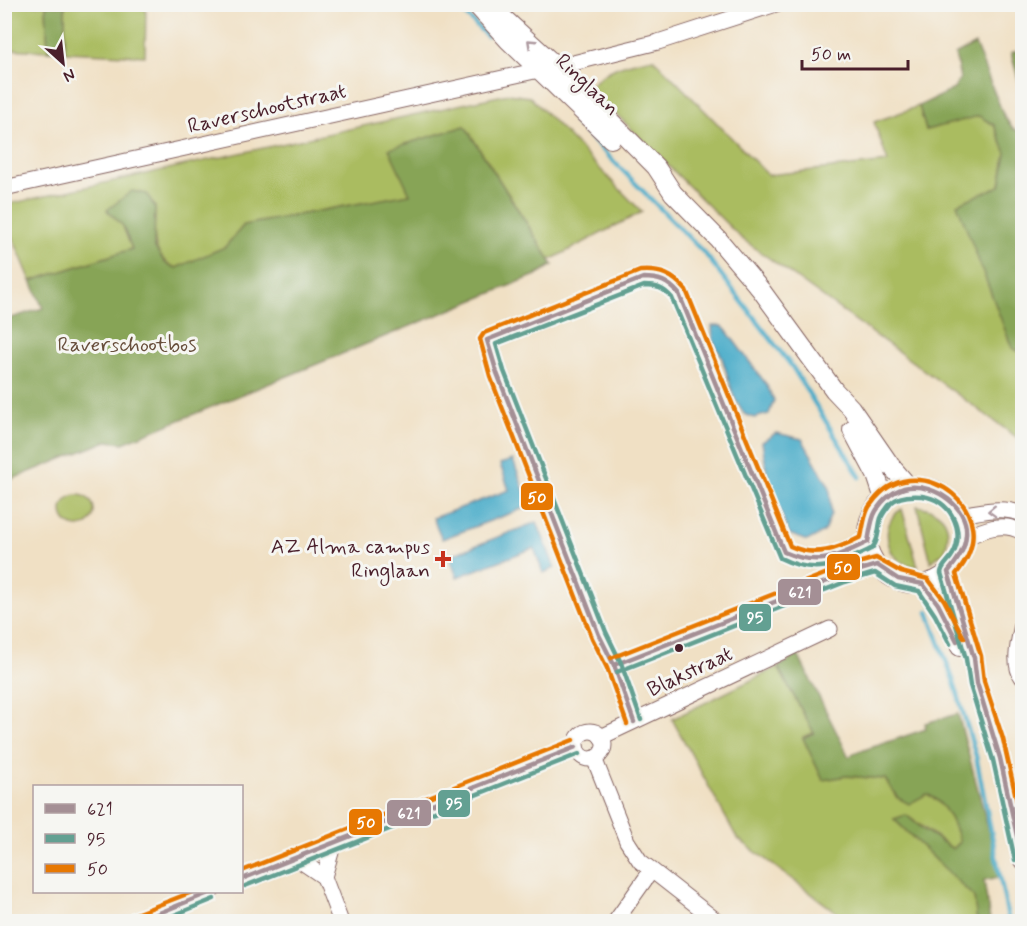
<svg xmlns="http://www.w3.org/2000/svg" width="1027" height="926" font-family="Mynerve,sans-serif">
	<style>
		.green { fill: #aabc60; stroke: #7a6e46; stroke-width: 1.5 }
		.forest { fill: #87a456; stroke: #686240; stroke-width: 1.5 }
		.water { fill: #4aacc9; stroke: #4a667a; stroke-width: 1.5 }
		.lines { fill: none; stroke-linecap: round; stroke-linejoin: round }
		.stream { stroke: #4aacc9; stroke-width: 4.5 }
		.minor-casing { stroke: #846361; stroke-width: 17 }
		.major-casing { stroke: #846361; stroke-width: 20 }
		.minor { stroke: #fff; stroke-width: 15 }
		.major { stroke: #fff; stroke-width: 18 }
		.bus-1-casing { stroke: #f6f6f2; stroke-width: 9 }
		.bus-2-casing { stroke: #f6f6f2; stroke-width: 9 }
		.bus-3-casing { stroke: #f6f6f2; stroke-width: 9 }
		.bus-1 { stroke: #a48f95; stroke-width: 4.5 }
		.bus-2 { stroke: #63a092; stroke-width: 4.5 }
		.bus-3 { stroke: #e77802; stroke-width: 4.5 }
		.oneway { stroke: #ae9aa0 }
		.poi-dot { fill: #c8321e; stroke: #f6f6f2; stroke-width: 2 }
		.bus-dot { fill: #4a1f2b; stroke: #f6f6f2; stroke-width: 2 }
		.labels { text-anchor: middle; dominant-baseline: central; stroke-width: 6; stroke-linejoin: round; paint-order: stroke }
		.street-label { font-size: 21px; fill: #4a1f2b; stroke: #f6f6f2 }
		.park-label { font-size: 21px; fill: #674e3b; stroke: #f6f6f2 }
		.poi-label { font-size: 21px; fill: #4a1f2b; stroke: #f6f6f2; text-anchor: end }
		.line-badge { stroke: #f6f6f2; stroke-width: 2 }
		.badge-label { font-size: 16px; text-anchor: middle; font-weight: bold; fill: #fff }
	</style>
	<rect width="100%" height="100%" fill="#f6f6f2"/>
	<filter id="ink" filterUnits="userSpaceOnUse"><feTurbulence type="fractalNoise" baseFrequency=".0167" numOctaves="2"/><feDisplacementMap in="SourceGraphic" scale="12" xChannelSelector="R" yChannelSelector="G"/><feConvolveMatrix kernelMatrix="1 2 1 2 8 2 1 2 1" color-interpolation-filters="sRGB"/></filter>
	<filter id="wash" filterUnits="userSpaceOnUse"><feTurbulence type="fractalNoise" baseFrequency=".008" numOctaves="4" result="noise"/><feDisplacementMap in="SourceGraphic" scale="24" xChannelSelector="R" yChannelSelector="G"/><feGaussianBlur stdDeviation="1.35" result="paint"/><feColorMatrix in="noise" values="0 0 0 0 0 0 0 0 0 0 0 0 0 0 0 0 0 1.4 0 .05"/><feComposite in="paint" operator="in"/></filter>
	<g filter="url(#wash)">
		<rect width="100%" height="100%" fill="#f0e0c4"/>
		<g class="green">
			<path d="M4,5H46L48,51L5,49Z"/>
			<path d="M65,5H146L145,56L65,52Z"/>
			<path d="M653,58L768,175L888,162L874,122L919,106L926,130L978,115L994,125L1006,153L1000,186L958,204L1012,348L1022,353V441L741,238L589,87C609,66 626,64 653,58Z"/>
			<path d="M508,94L530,97L642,212L550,260L465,126L410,194L244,225L225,247L176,268C148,256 155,231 155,206L123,226L132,249L31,281L5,219L4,205Z"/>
			<circle cx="78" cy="511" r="16"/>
			<path d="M917,506C944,510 953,524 945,551L931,562Z"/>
			<path d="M902,509L918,567C911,565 905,565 899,560C883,548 883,519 902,509Z"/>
			<path d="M778,667L814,733L803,737L823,780L846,776L885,779L897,798C906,797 919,793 927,794C946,798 954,827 960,842L953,849L906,815L894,819L974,897L977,921H848L737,838L672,719Z"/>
		</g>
		<g class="forest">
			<path d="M46,5H65V52L48,51Z"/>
			<path d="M975,44L1003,114L1012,128L1022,133V353L1012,348L957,204L1000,186L1006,153L994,125L979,116L926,130L919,106L954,89L960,78L955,55Z"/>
			<path d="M1022,49V93L1011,53Z"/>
			<path d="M465,126L553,265L536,275L123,443L107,441L5,482V320L43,308L31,281L132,249L123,226L107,210L132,191L147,194L155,207L154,246L165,263L176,268L225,247L244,225L410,194L389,149Z"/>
			<path d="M798,655L849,757L855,753L926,729L925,723L958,714L1001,877L984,880L990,921H977L974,897L894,819L906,815L924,830L953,849L960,842C953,823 946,803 927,794L909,804L898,798L885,779L846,776L823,780L803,738L814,733L778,667Z"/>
		</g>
		<g class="water">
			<path d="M712,326H722L726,330L766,384L774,400L769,414L754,418L744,414L734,397L722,358L713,340Z"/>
			<path d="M776,433L802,439L830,488L831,514L824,532L807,541L789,534L768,480L762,442Z"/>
			<path d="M513,460L530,506L442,539L433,518L509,490L500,464Z"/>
			<path d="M537,522L555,568L543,573L534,548L457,577L449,556Z"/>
		</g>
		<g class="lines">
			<g class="stream">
				<path d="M455,4L487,36"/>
				<path d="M574,121L706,255L793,368L860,477"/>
				<path d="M928,612L955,685L976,756L1009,922"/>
			</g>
		</g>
	</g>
	<g filter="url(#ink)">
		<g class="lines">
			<defs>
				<g id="minor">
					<path d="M557,67L658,42L776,4"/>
					<path d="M4,188L539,70"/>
					<path d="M961,515C981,511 1003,506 1022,514"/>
					<path d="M965,538C984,529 1003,521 1022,532"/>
					<path d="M1022,625C1019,640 1012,664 1022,677"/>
					<circle cx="590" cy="745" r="14"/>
					<path d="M601,737L830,629"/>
					<path d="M594,758L627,841L640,861L718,922"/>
					<path d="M334,842L324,877L341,922"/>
					<path d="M296,858L324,877"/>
					<path d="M242,879L576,747"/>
					<path d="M136,922L211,892"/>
					<path d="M615,922L651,871"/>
				</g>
				<g id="major">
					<path d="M488,4L557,67L656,167L673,193L718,239L761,290L834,390L851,408L891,466L909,487"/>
					<path d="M479,8L508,40L611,139"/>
					<path d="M852,430L876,475L884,499"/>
					<circle cx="916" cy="535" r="49"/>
					<path d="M948,572L974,658C972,680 985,703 991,724C1004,769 1013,814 1022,859"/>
					<path d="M923,584C939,603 950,624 960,647"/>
				</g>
			</defs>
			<use href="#minor" class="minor-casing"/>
			<use href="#major" class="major-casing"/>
			<use href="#minor" class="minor"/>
			<use href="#major" class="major"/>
			<defs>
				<g id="bus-1">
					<path d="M614,665L843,575L877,565L898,579L923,584L938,604L957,641"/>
					<path d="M634,722L614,665L599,635L497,373L487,340L643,278C659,278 668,281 679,294L784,552C818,567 837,557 868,542C870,532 871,519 876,511C883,499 895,489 909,487C935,484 969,507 966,535C965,550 957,561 948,572L974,658L977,683L1000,758L1022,859"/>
					<path d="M242,879L576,747"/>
					<path d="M137,922L211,892"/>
				</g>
				<g id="bus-2">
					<path d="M617,672L845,582L875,573L895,586L919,591L935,615L950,644"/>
					<path d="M641,720L621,663L606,632L504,371L496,344L644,286C657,286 664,288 672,298L780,558C816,576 837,565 871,549C879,542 878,528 881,518C883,513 887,508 891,503C899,495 911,495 922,496C950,499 966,530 953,554C949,562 942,565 941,573L966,659L970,685L993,760L1015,860"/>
					<path d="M245,886L579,754"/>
					<path d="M157,922L214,899"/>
				</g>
				<g id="bus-3">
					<path d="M611,658L840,568L876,558L901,572L928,579L944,600L964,638"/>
					<path d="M627,724L607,668L592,638L490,376L480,339L484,333L640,271C660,269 673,275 686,290L790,546C816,558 837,549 861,537C863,528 864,517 868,509C869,506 873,502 876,498C919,447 1010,512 956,574L981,656L984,681L1003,739L1022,824"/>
					<path d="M242,871L573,740"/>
					<path d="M133,915L192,892"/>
				</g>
			</defs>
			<use href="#bus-1" class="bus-1-casing"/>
			<use href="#bus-2" class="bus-2-casing"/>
			<use href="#bus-3" class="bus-3-casing"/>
			<use href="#bus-1" class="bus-1"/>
			<use href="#bus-2" class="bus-2"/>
			<use href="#bus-3" class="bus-3"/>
		</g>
		<defs><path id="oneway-chevron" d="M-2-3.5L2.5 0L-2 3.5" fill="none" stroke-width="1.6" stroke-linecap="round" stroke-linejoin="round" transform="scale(1.5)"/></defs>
		<g class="oneway">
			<use href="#oneway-chevron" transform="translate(531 43) rotate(-137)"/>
			<use href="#oneway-chevron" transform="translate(992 511) rotate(178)"/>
		</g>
	</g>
	<path class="poi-dot" d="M440 550h6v6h6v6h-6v6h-6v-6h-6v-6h6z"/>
	<circle class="bus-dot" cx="679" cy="648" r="5"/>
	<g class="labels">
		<g class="street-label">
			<text transform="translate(587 85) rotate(44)">Ringlaan</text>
			<text transform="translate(267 109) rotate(-13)">Raverschootstraat</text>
			<text transform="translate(690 672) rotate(-25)">Blakstraat</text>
		</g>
		<g class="park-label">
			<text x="127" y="345">Raverschootbos</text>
		</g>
		<g class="poi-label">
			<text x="430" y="547">AZ Alma campus<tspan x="430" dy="24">Ringlaan</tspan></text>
		</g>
	</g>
	<g class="line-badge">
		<rect x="520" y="482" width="34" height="29" rx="6" fill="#e77802"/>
		<rect x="826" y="553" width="35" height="28" rx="6" fill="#e77802"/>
		<rect x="777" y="578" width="45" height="28" rx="6" fill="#a48f95"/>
		<rect x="738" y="603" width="34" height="29" rx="6" fill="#63a092"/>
		<rect x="437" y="789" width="34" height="29" rx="6" fill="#63a092"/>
		<rect x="386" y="799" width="46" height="28" rx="6" fill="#a48f95"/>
		<rect x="348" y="808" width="35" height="28" rx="6" fill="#e77802"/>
	</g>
	<g class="badge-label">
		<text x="537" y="503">50</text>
		<text x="843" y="573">50</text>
		<text x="800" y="598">621</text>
		<text x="755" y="623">95</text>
		<text x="454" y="809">95</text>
		<text x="409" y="819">621</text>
		<text x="366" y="828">50</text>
	</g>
	<rect width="1027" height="926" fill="none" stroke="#f6f6f2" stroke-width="24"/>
	<rect x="33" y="785" width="210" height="108" fill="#f6f6f2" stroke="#b1a0a2" stroke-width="1.5"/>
	<rect x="45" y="804" width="30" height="9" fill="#a48f95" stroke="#b1a0a2" stroke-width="1.5"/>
	<text x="87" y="815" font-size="18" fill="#4a1f2b">621</text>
	<rect x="45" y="834" width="30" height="9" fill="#63a092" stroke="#b1a0a2" stroke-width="1.5"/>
	<text x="87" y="845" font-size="18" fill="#4a1f2b">95</text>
	<rect x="45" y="864" width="30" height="9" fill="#e77802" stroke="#b1a0a2" stroke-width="1.5"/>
	<text x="87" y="875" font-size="18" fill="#4a1f2b">50</text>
	<g transform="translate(63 63) rotate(153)" stroke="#f6f6f2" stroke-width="4.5" paint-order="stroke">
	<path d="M0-4.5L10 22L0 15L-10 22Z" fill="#4a1f2b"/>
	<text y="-9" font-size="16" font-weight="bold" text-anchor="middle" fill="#4a1f2b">N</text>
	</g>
	<path d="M802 60v9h106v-9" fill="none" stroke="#4a1f2b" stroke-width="3"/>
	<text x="811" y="60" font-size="18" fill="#4a1f2b" stroke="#f6f6f2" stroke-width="4.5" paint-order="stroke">50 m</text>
</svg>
